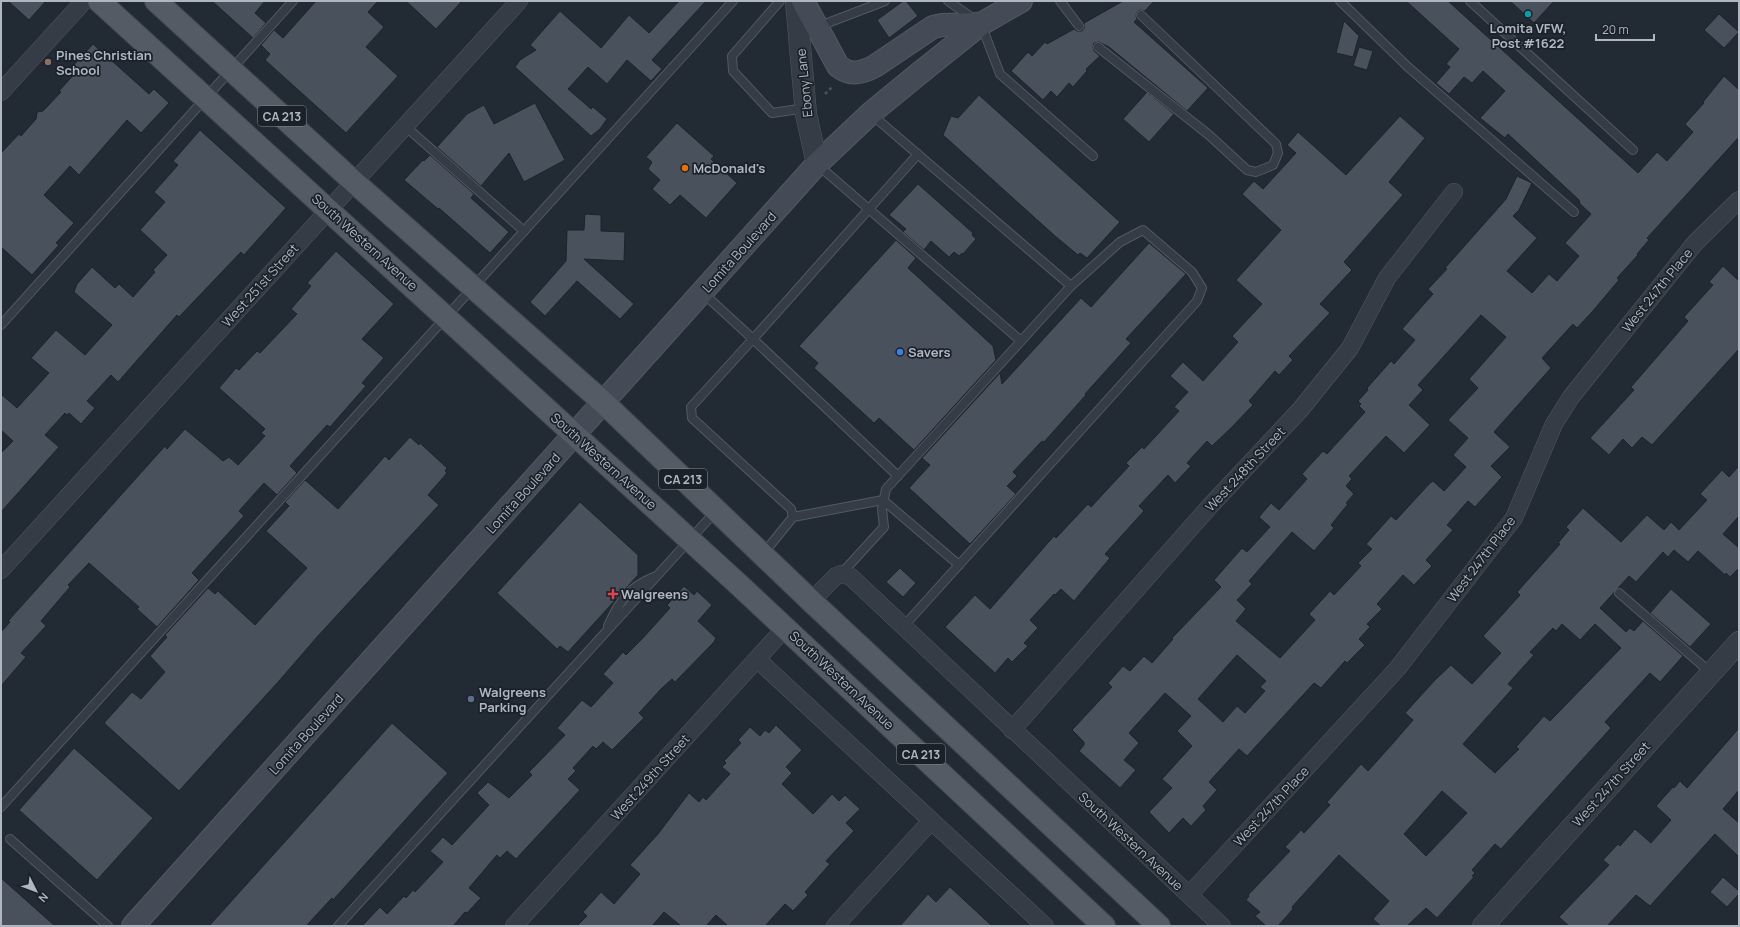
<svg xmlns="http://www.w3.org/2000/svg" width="1740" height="927" font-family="Manrope,sans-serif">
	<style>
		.building { fill: #49515d; stroke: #1d232b; fill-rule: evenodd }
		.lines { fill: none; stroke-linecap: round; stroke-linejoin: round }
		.service-casing { stroke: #535962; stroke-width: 10 }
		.minor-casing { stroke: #535962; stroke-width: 18 }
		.tertiary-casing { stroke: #535962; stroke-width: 22 }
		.secondary-casing { stroke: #535962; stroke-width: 24 }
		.primary-casing { stroke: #3f454e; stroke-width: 24 }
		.path { stroke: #465457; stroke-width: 2.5; stroke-dasharray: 3 3; stroke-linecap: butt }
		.service { stroke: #353c45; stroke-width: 8 }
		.minor { stroke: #353c45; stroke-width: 17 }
		.tertiary { stroke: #353c45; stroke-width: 21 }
		.secondary { stroke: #444b57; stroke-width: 22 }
		.primary { stroke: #545b65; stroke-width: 22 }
		.culture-dot { fill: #0f9aa8; stroke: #1b2129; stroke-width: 1.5 }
		.education-dot { fill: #8d6e63; stroke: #1b2129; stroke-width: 1.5 }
		.food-dot { fill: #e8710a; stroke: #1b2129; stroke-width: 1.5 }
		.shop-dot { fill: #3f7fe0; stroke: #1b2129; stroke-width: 1.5 }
		.health-dot { fill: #e0444e; stroke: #1b2129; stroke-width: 1.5 }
		.service-dot { fill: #5c6f8a; stroke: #1b2129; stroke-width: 1.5 }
		.labels { text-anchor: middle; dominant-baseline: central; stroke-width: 3.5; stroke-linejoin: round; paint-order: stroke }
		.shield { fill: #1b2129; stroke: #838993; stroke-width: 1 }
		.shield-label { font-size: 12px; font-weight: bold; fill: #b0b6c1 }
		.poi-label { font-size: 13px; font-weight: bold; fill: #b0b6c1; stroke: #1b2129; text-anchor: start }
		.street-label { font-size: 13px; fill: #b0b6c1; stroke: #1b2129 }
	</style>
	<rect width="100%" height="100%" fill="#222a34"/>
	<g class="building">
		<path d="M8,1H46L29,20Z"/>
		<path d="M212,1H265L255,13L266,23L253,38Z"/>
		<path d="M316,1H378L368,12L384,27L366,47L398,76L346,133L265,60L270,54L261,45L274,30L283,38Z"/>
		<path d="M406,1H462L436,29Z"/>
		<path d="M679,1H706L652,60L662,69L651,81L627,60L607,84L588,67L568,89L591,109L593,107L607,119L600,129L591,136L515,67L520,60L536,50L530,45L560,11L601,48L629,15L649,33Z"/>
		<path d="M903,1H906L918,16L889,38L877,20Z"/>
		<path d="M1123,1H1154L1145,11L1140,10L1137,12L1136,16L1137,19L1134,22L1208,88L1187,111L1109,47L1099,42L1094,43L1093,47L1094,51L1100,56L1086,69L1087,71L1073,87L1069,83L1057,97L1051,91L1043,100L1011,71L1028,52L1032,56L1045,42L1047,44L1074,29L1077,31H1082L1084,28V23Z"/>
		<path d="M1406,1H1448L1638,173L1657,152L1667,161L1693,132L1685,124L1704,103L1703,102L1724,76L1739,90V137L1647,238L1649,240L1637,254L1638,255L1617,278L1619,280L1592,312L1577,328L1573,324L1542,358L1551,368L1494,432L1510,447L1491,466L1502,477L1475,507L1468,501L1447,525L1453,530L1426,560L1432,566L1414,585L1403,575L1377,604L1382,609L1367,624L1370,627L1359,639L1365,645L1347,663L1345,661L1321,688L1314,683L1247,756L1239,749L1209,782L1217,790L1203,806L1206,810L1191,826L1183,818L1169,833L1149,812L1172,788L1162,779L1192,746L1177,731L1191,716L1165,693L1129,733L1139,743L1124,760L1136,770L1120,788L1079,751L1084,745V742L1072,730L1112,687L1108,683L1123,666L1130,671L1144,656L1152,663L1173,639L1172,638L1221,587L1214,580L1242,548L1247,552L1270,527L1259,517L1271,503L1279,510L1307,479L1302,474L1323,451L1327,454L1365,412L1359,406L1361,404L1358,401L1368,390L1367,388L1391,361L1394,364L1415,340L1402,329L1433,294L1428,289L1447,269L1445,268L1506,199L1517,176L1532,183L1519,210L1513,216L1537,238L1507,271L1532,293L1549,274L1557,281L1579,256L1565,243L1591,214L1580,204L1579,200L1508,134L1505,138L1480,118L1505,91L1483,71L1472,83L1464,77L1449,94L1436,83L1450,67L1446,64L1459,49ZM1481,315L1506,337L1469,379L1478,388L1448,420L1468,438L1453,455L1466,467L1444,491L1433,481L1430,483L1396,520L1391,516L1366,544L1372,549L1358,563L1361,566L1334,595L1330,591L1309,614L1315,620L1280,658L1236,621L1246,609L1237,600L1252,584L1249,581L1292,532L1314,551L1334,528L1331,525L1348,504L1346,503L1354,494L1346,486L1352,479L1349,476L1386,436L1404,453L1430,425L1409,405L1423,390L1418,385ZM1237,655L1266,681L1260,687L1265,691L1245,713L1237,706L1223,722L1198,699Z"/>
		<path d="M1510,1H1554L1534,23Z"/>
		<path d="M1719,14L1739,32L1724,48L1704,30Z"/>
		<path d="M1344,21L1359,36L1353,57L1336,53Z"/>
		<path d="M93,44L149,94L154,89L169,103L141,133L127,120L79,175L70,166L44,195L74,223L56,243L59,245L32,275L1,247V153L19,134L21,136L36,119L37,112L43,111L61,92L59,91L77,71L72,67Z"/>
		<path d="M1359,47L1373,51L1367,70L1353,66Z"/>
		<path d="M1147,92L1174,114L1149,142L1123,119Z"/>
		<path d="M979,95L1120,222L1087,258L1080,253L1078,255L1055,236L943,135L951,116L958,118Z"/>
		<path d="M535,103L565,160L524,182L509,153L481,186L437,147L467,114L484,105L494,124Z"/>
		<path d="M1400,116L1425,138L1389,182L1403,195L1344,262L1352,270L1320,304L1330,313L1289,356L1293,360L1279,375L1275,371L1249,401L1253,405L1231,428L1212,446L1207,441L1187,463L1191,466L1175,483L1168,475L1139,506L1144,511L1105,554L1110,558L1074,601L1061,589L1055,595L1054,594L1030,620L1038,628L1024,643L1028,646L1012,662L1008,658L995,673L945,627L975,595L990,609L1054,536L1056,538L1088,504L1091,507L1129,466L1126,463L1142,447L1144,449L1179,411L1174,407L1188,392L1170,376L1183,362L1203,381L1238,342L1232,336L1262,304L1236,280L1281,230L1242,194L1254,181L1263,189L1296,153L1287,145L1298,132L1346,175Z"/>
		<path d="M677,123L714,156L711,159L737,183L706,218L680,195L670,205L652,189L660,180L648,169L652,162L646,157Z"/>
		<path d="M200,130L286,208L244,255L241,252L179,317L177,315L118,382L111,375L87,401L95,408L81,424L69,413L67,415L65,413L45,435L59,447L1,512V453L13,441L1,430V394L17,408L49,373L31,358L56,330L85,355L112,325L74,292L77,284L92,267L115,288L119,284L133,297L155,272L153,270L167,255L140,230L165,202L154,192L178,165L173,161Z"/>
		<path d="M430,155L474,194L471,198L509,232L490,253L439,208L438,209L404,180L423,160L424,161Z"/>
		<path d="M918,184L973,233L972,235L976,239L963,254L962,253L959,256L954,252L949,257L931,241L924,250L903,232L906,229L889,215Z"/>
		<path d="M585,214L601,215V231L625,232L624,261L584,259L634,304L620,319L577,281L545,316L530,302L566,261L567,230H584Z"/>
		<path d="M896,240L916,258L908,268L993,346L996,360L914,450L879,418L874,423L814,368L818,363L799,346Z"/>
		<path d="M1149,243L1186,274L1126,339L1131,343L1085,394L1086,395L1044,442L1042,441L1013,472L1017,476L1007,486L1016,494L970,544L909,488L930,465L922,458L1000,373L1002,384L1081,298L1091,307Z"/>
		<path d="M336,251L394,304L362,339L384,358L362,383L366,386L330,427L327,425L290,466L297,473L277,495L264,483L239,511L244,516L192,573L199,580L157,627L137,609L139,607L89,563L68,585L70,587L41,621L46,626L21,653L26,657L1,686V632L10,622L8,621L165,446L167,449L185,429L223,461L229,457L238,465L265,436L261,433L265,429L219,388L236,368L239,370L257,351L260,353L297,314L291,309L311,286L307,283Z"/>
		<path d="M1723,266L1739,281V349L1652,445L1642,437L1632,448L1623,439L1609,455L1590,438L1634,390L1631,387L1688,321L1684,317L1713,285L1709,282Z"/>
		<path d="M410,437L419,445L420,443L447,468L445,471L447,473L428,495L439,505L317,637L279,681L179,791L104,723L132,692L141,699L165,672L150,656L167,637L165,635L208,588L215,594L218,591L255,625L307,568L266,531L289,506L285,502L305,480L338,509L385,456L389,460Z"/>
		<path d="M1739,466V516L1723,534L1739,548V568L1730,577L1726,573L1725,575L1698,551L1688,562L1674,550L1668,557L1663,552L1636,582L1629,576L1600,608L1626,632L1630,628L1634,631L1643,621L1683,656L1660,682L1650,673L1605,722L1611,728L1501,849L1495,844L1472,870L1475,873L1472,876L1474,877L1437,918L1426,908L1407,926H1381L1373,919L1389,901L1339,855L1292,907L1293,909L1278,926H1266L1255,916L1260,912L1246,900L1249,896L1248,895L1290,851L1285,847L1301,830L1304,833L1330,805L1327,802L1361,764L1368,771L1394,742L1413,720L1405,713L1435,680L1451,665L1472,684L1501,653L1483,636L1520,595L1517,592L1560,544L1558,543L1569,530L1566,527L1583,508L1621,542L1647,515L1664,530L1671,522L1679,530L1707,500L1700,494L1722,470L1729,477ZM1562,624L1580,640L1595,624L1621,648L1550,721L1544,716L1516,747L1519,749L1495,773L1463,744L1513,688L1508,684L1534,655L1530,652L1553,628L1556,631ZM1442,791L1467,813L1426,856L1404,834Z"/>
		<path d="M580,502L638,555V575L568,652L560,646L557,649L497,593Z"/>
		<path d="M900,568L916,583L903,597L886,582Z"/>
		<path d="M684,586L694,595L697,591L712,605L698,621L716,638L714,642L675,682L672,679L661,689L639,713L644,718L612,750L603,742L596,749L593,746L573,768L576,771L568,779L580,790L516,859L507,851L500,858L497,855L469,888L481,898L467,913L465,912L453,926H362L380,907L387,914L404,896L406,898L413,890L415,892L443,862L430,851L443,837L452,845L489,805L477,793L488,782L509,798L532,775L529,772L565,735L557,728L582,700L591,707L613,683L603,674L623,652L626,655L642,639L670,608L667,605Z"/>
		<path d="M1671,589L1711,624L1690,647L1650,613Z"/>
		<path d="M392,723L448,773L425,798L333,900L332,898L306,926H209Z"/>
		<path d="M776,725L802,750L786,767L792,773L782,784L813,814L832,794L839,801L845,795L860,809L846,823L854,831L826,861L830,864L805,892L808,895L793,911L785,904L765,926H728L716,915L706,926H681L664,912L652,926H577L587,916L583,912L601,892L614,904L634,881L640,874L630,865L658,834L689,793L699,802L703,797L706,800L727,777L730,774L722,767L726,763L724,761L741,743L738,740L750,727L760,736L765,730L769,733Z"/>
		<path d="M1739,728V790L1723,809L1739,823V857L1715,834L1650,906L1636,895L1607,926H1569L1559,917L1609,865L1603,860L1618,844L1620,846L1635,829L1651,843L1671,820L1656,806L1673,787L1674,788L1680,781L1687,788Z"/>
		<path d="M74,748L153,818L97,880L19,810Z"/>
		<path d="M1723,877L1739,891V894L1727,907L1710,892Z"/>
		<path d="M1,878L55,926H1Z"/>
		<path d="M950,887L992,926H900L928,894L936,902Z"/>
	</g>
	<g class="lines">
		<defs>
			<g id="service">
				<path d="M780,1L732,56L733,71L772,113L806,108"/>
				<path d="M948,1L981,24L1000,74L1093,156"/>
				<path d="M1060,1L1079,26"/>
				<path d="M1340,1L1408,67L1574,212"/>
				<path d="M1470,1L1633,150"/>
				<path d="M817,27L885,1"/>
				<path d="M1098,47L1209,135L1247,170L1256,172L1273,165L1278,153L1276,144L1141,15"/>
				<path d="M405,126L524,231"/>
				<path d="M818,165L1021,341L1071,286L871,114"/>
				<path d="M703,293L753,339L691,407L692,418L791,509L793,517L763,554"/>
				<path d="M1,325L293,1"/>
				<path d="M898,476L753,339L918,154"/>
				<path d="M793,517L883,500L959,565"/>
				<path d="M841,574L884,527L882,509L886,489L1021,341"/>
				<path d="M1619,593L1710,672"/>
				<path d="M608,626C619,601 629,587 654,577"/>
				<path d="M903,627L1197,301L1202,288L1192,272L1143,230L1120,242L1071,286"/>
				<path d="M1,807L733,1"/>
				<path d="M10,839L108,926"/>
				<path d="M338,926L716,511"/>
			</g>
			<g id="minor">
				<path d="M1,92L84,1"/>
				<path d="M1,570L519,1"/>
				<path d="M811,601L836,576L841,574L851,577L1222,926"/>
				<path d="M757,659L1045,926"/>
				<path d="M1012,730L1210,506L1300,410L1350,348L1387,278L1454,192"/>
				<path d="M1189,895L1397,669L1514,518L1554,424L1571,397L1695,243L1739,200"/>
				<path d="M514,926L786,627"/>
				<path d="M835,926L931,821"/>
			</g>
			<g id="tertiary">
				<path d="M796,1L806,114L817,164"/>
				<path d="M1483,926L1739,642"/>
			</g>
			<g id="secondary">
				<path d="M803,1L838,66C850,76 862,73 875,66L933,27L942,25L981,24"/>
				<path d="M133,926L817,164L871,113L916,76L981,24L1021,1"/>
			</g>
			<g id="primary">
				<path d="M99,1L737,583L1104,926"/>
				<path d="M156,1L354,182L604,403L811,601L1159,926"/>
			</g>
		</defs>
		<use href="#service" class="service-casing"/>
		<use href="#minor" class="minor-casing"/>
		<use href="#tertiary" class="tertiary-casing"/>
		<use href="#secondary" class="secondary-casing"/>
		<use href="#primary" class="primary-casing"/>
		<path class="path" d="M825,94L832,87"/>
		<use href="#service" class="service"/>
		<use href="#minor" class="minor"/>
		<use href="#tertiary" class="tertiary"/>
		<use href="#secondary" class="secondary"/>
		<use href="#primary" class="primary"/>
	</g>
	<circle class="culture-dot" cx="1528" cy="14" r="4"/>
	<circle class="education-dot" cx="48" cy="62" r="4"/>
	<circle class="food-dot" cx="685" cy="168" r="4"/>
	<circle class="shop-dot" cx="900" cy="352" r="4"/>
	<path class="health-dot" d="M611 588h4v4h4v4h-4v4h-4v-4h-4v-4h4z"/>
	<circle class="service-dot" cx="471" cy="699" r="4"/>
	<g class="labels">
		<g class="shield">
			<rect x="258" y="106" width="48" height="20" rx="3"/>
			<rect x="659" y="469" width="48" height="20" rx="3"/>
			<rect x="897" y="744" width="48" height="20" rx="3"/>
		</g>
		<g class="shield-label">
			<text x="282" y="116">CA 213</text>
			<text x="683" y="479">CA 213</text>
			<text x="921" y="754">CA 213</text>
		</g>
		<g class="poi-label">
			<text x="1528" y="28" text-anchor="middle">Lomita VFW,<tspan x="1528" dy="15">Post #1622</tspan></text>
			<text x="56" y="55">Pines Christian<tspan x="56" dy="15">School</tspan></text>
			<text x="693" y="168">McDonald's</text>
			<text x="908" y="352">Savers</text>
			<text x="621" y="594">Walgreens</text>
			<text x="479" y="692">Walgreens<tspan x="479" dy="15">Parking</tspan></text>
		</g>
		<g class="street-label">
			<text transform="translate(804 83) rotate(-96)">Ebony Lane</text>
			<text transform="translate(365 242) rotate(42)">South Western Avenue</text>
			<text transform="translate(739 252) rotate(-48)">Lomita Boulevard</text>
			<text transform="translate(260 285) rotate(-48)">West 251st Street</text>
			<text transform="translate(1657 290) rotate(-51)">West 247th Place</text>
			<text transform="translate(604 461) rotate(42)">South Western Avenue</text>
			<text transform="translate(1245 469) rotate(-47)">West 248th Street</text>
			<text transform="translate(523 493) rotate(-48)">Lomita Boulevard</text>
			<text transform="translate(1481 559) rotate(-53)">West 247th Place</text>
			<text transform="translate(842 680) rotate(43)">South Western Avenue</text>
			<text transform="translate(306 734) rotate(-48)">Lomita Boulevard</text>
			<text transform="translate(650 777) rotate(-48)">West 249th Street</text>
			<text transform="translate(1611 784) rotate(-48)">West 247th Street</text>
			<text transform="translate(1271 806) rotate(-47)">West 247th Place</text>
			<text transform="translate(1131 841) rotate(43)">South Western Avenue</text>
		</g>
	</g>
	<rect width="1740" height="927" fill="none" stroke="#b0b6c1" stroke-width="4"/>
	<g transform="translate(36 891) rotate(132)" stroke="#1b2129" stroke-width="3" paint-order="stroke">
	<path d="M0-3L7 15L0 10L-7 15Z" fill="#b0b6c1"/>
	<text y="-6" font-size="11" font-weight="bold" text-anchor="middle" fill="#b0b6c1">N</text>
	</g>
	<path d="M1596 34v6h58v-6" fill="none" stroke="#b0b6c1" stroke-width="2"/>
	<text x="1602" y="34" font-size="12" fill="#b0b6c1" stroke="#1b2129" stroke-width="3" paint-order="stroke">20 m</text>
</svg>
